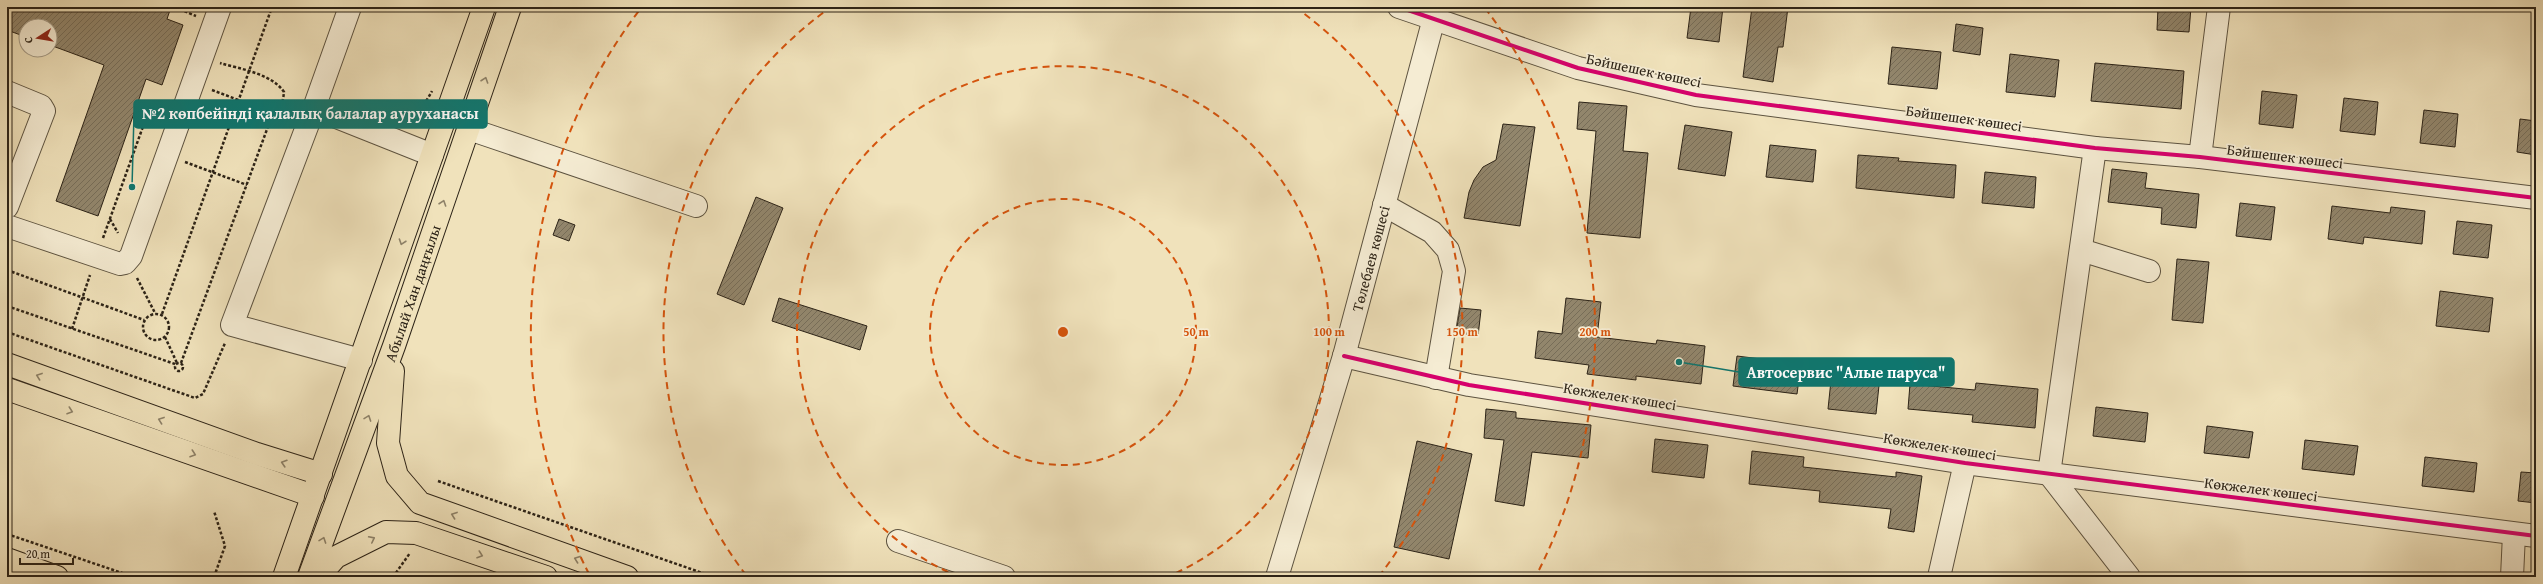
<svg xmlns="http://www.w3.org/2000/svg" width="2543" height="584" font-family="'Gentium Book Plus',serif">
	<style>
		.building { fill: url(#building-hatch); stroke: #2c2317 }
		.lines { fill: none; stroke-linecap: round; stroke-linejoin: round }
		.minor-casing { stroke: #5d5340; stroke-width: 24 }
		.major-casing { stroke: #2c2317; stroke-width: 24 }
		.path { stroke: #2c2317; stroke-width: 2.5; stroke-dasharray: 3 2; stroke-linecap: butt }
		.minor { stroke: #f5ecd3; stroke-width: 22 }
		.major { stroke: #f0e2bb; stroke-width: 22 }
		.cycleway-casing { stroke: #f5ecd3; stroke-width: 6 }
		.cycleway { stroke: #d6006c; stroke-width: 4 }
		.oneway { stroke: #8e8269 }
		.ring { fill: none; stroke: #d5540d; stroke-width: 2; stroke-dasharray: 7 5 }
		.labels { text-anchor: middle; dominant-baseline: central; stroke-width: 3.5; stroke-linejoin: round; paint-order: stroke }
		.street-label { font-size: 15px; fill: #2c2317; stroke: #f5ecd3 }
		.centre { fill: #d5540d; stroke: #f5ecd3; stroke-width: 2 }
		.ring-label { font-size: 12px; text-anchor: middle; font-weight: bold; fill: #d5540d; stroke: #f5ecd3; stroke-width: 3.5; stroke-linejoin: round; paint-order: stroke }
		.leader { fill: none; stroke: #0f766e; stroke-width: 1.5 }
		.callout-dot { fill: #0f766e; stroke: #f5ecd3; stroke-width: 1.5 }
		.callout { fill: #0f766e; stroke: #0f766e; stroke-width: 1.5 }
		.callout-label { font-size: 16px; text-anchor: middle; font-weight: bold; fill: #fff }
	</style>
	<defs>
		<pattern id="building-hatch" width="6" height="6" patternUnits="userSpaceOnUse"><rect width="6" height="6" fill="#92866c"/><path d="M-1 1l2-2M0 6l6-6M5 7l2-2" fill="none" stroke="#776d58"/></pattern>
	</defs>
	<rect width="100%" height="100%" fill="#f0e2bb"/>
	<filter id="stains"><feTurbulence type="fractalNoise" baseFrequency=".005" numOctaves="4"/><feColorMatrix values="0 0 0 0 .2 0 0 0 0 .09 0 0 0 0 .02 0 0 0 .5 -.17"/></filter>
	<radialGradient id="worn" r=".72"><stop offset=".6" stop-color="#630" stop-opacity="0"/><stop offset="1" stop-color="#630" stop-opacity=".3"/></radialGradient>
	<g class="building">
		<path d="M7,7H171L167,19L183,25L162,85L146,79L98,216L56,201L104,65L50,45V26H26V37L7,30Z"/>
		<path d="M1691,7H1723L1719,42L1687,38Z"/>
		<path d="M1752,7H1788L1783,47H1778L1773,82L1743,77Z"/>
		<path d="M2158,7H2191L2189,32L2157,30Z"/>
		<path d="M1956,24L1983,28L1980,55L1953,51Z"/>
		<path d="M1892,47L1941,52L1937,89L1888,84Z"/>
		<path d="M2010,54L2059,60L2055,97L2006,92Z"/>
		<path d="M2095,63L2184,71L2181,109L2091,101Z"/>
		<path d="M2262,91L2297,95L2293,128L2259,124Z"/>
		<path d="M2344,98L2378,102L2375,135L2340,131Z"/>
		<path d="M1579,102L1627,106L1623,151L1648,153L1640,238L1587,233L1596,131L1577,129Z"/>
		<path d="M2424,110L2458,114L2455,147L2420,143Z"/>
		<path d="M2520,119L2536,121V155L2517,152Z"/>
		<path d="M1503,124L1535,127L1520,226L1464,218L1469,192L1474,180L1483,167L1496,160Z"/>
		<path d="M1685,125L1732,132L1725,176L1678,169Z"/>
		<path d="M1770,145L1816,150L1813,182L1766,177Z"/>
		<path d="M1858,155L1899,158L1898,161L1956,165L1954,198L1856,188Z"/>
		<path d="M2112,169L2147,173L2145,188L2199,194L2196,228L2161,224L2162,208L2108,202Z"/>
		<path d="M1985,172L2036,177L2034,208L1982,203Z"/>
		<path d="M756,197L783,208L744,305L717,294Z"/>
		<path d="M2240,203L2275,207L2271,240L2236,236Z"/>
		<path d="M2332,206L2390,213L2391,207L2425,211L2422,244L2364,237L2363,244L2328,239Z"/>
		<path d="M559,219L575,225L569,241L553,235Z"/>
		<path d="M2457,221L2492,225L2488,258L2453,254Z"/>
		<path d="M2177,259L2209,262L2203,323L2172,320Z"/>
		<path d="M2440,291L2493,298L2489,332L2436,326Z"/>
		<path d="M779,298L867,326L860,350L772,321Z"/>
		<path d="M1566,298L1601,302L1597,337L1656,344L1657,340L1705,346L1701,384L1636,376V380L1587,374L1589,365L1535,358L1538,331L1562,334Z"/>
		<path d="M1460,308L1481,310L1478,336L1456,333Z"/>
		<path d="M1737,356L1801,364L1797,394L1733,386Z"/>
		<path d="M1832,371L1880,376L1876,414L1828,409Z"/>
		<path d="M1976,383L2038,389L2035,428L1972,422L1973,415L1908,409L1910,384L1975,390Z"/>
		<path d="M2096,407L2148,413L2145,442L2093,436Z"/>
		<path d="M1486,409L1516,412V418L1591,425L1588,458L1532,452L1524,506L1495,501L1504,440L1484,438Z"/>
		<path d="M2207,426L2253,432L2249,458L2204,453Z"/>
		<path d="M1655,439L1708,445L1704,478L1652,472Z"/>
		<path d="M2305,440L2358,446L2354,475L2302,469Z"/>
		<path d="M1417,441L1472,454L1449,559L1394,547Z"/>
		<path d="M1752,451L1804,457L1803,467L1896,477V472L1922,476L1914,532L1888,528L1891,509L1819,502L1820,491L1749,484Z"/>
		<path d="M2425,457L2477,463L2474,492L2422,486Z"/>
		<path d="M2521,472L2536,473V503L2518,501Z"/>
	</g>
	<g class="lines">
		<defs>
			<g id="minor">
				<path d="M350,7L314,108L432,155"/>
				<path d="M1399,7L1578,68L1696,95L2095,148L2200,157L2536,198"/>
				<path d="M7,92L41,106L44,111L7,207"/>
				<path d="M314,108L232,325L361,360"/>
				<path d="M469,129L696,206"/>
				<path d="M2095,148L2049,474L2129,577"/>
				<path d="M2200,157L2219,7"/>
				<path d="M1384,205L1432,232L1448,250L1454,271L1436,378"/>
				<path d="M7,226L120,264L125,263L131,256L220,7"/>
				<path d="M2081,250L2149,271"/>
				<path d="M1344,356L1469,385L1965,463L2536,536"/>
				<path d="M898,541L1004,577"/>
				<path id="s1" d="M1277,577L1344,356L1437,7"/>
				<path d="M1939,577L1965,463"/>
				<path d="M2512,577L2514,534"/>
			</g>
			<g id="major">
				<path d="M7,364L257,454L321,474"/>
				<path d="M393,371L388,443L397,476L420,503L627,577"/>
				<path d="M7,389L313,496"/>
				<path d="M7,559L57,577"/>
				<path d="M284,577L484,7"/>
				<path id="s2" d="M309,577L394,346L510,7"/>
				<path d="M318,577L336,557L386,532L416,533L546,577"/>
			</g>
		</defs>
		<use href="#minor" class="minor-casing"/>
		<use href="#major" class="major-casing"/>
		<g class="path">
			<path d="M186,7L184,11L196,16"/>
			<path d="M212,90L273,113C282,108 283,101 284,92C272,74 241,69 220,63"/>
			<path d="M282,103H296"/>
			<path d="M398,120C415,118 425,104 432,91"/>
			<path d="M185,162L247,185"/>
			<path d="M110,219L118,233"/>
			<path d="M103,238L150,107L163,110"/>
			<path d="M7,270L144,320"/>
			<path d="M137,278L155,313"/>
			<path d="M7,306L175,364"/>
			<circle cx="156" cy="327" r="13"/>
			<path d="M162,314L272,7"/>
			<path d="M72,329L90,275"/>
			<path d="M7,332L195,398L203,394L225,343"/>
			<path d="M165,337L177,363"/>
			<circle cx="179" cy="367" r="4"/>
			<path d="M181,363L273,113"/>
			<path d="M438,481L714,577"/>
			<path d="M7,534L134,577"/>
			<path d="M214,577L225,546L214,511"/>
			<path d="M393,577L410,553"/>
		</g>
		<use href="#minor" class="minor"/>
		<use href="#major" class="major"/>
		<defs>
			<g id="cycleway">
				<path d="M1399,7L1578,68L1696,95L2095,148L2200,157L2536,198"/>
				<path d="M1344,356L1469,385L1965,463L2536,536"/>
			</g>
		</defs>
		<use href="#cycleway" class="cycleway-casing"/>
		<use href="#cycleway" class="cycleway"/>
	</g>
	<defs><path id="oneway-chevron" d="M-2-3.5L2.5 0L-2 3.5" fill="none" stroke-width="1.6" stroke-linecap="round" stroke-linejoin="round"/></defs>
	<g class="oneway">
		<use href="#oneway-chevron" transform="translate(485 80) rotate(-71)"/>
		<use href="#oneway-chevron" transform="translate(443 203) rotate(-71)"/>
		<use href="#oneway-chevron" transform="translate(402 242) rotate(109)"/>
		<use href="#oneway-chevron" transform="translate(39 376) rotate(-160)"/>
		<use href="#oneway-chevron" transform="translate(70 411) rotate(19)"/>
		<use href="#oneway-chevron" transform="translate(368 418) rotate(-70)"/>
		<use href="#oneway-chevron" transform="translate(161 420) rotate(-160)"/>
		<use href="#oneway-chevron" transform="translate(193 454) rotate(19)"/>
		<use href="#oneway-chevron" transform="translate(284 463) rotate(-163)"/>
		<use href="#oneway-chevron" transform="translate(454 515) rotate(-160)"/>
		<use href="#oneway-chevron" transform="translate(372 539) rotate(-27)"/>
		<use href="#oneway-chevron" transform="translate(323 540) rotate(-70)"/>
		<use href="#oneway-chevron" transform="translate(480 555) rotate(19)"/>
		<use href="#oneway-chevron" transform="translate(577 559) rotate(-160)"/>
	</g>
	<g class="ring">
		<circle cx="1063" cy="332" r="133"/>
		<path d="M959 577A266 266 0 1 1 1167 577"/>
		<path d="M746 575A399 399 0 0 1 831 7M1295 7A399 399 0 0 1 1380 575"/>
		<path d="M589 574A532 532 0 0 1 641 8M1485 8A532 532 0 0 1 1537 574"/>
	</g>
	<g class="labels">
		<g class="street-label">
			<text transform="translate(1644 70) rotate(12)">Бәйшешек көшесі</text>
			<text transform="translate(1964 118) rotate(8)">Бәйшешек көшесі</text>
			<text transform="translate(2285 156) rotate(7)">Бәйшешек көшесі</text>
			<text stroke="none"><textPath href="#s1" startOffset="332">Төлебаев көшесі</textPath></text>
			<text stroke="none"><textPath href="#s2" startOffset="302">Абылай Хан даңғылы</textPath></text>
			<text transform="translate(1620 396) rotate(9)">Көкжелек көшесі</text>
			<text transform="translate(1940 446) rotate(9)">Көкжелек көшесі</text>
			<text transform="translate(2261 489) rotate(7)">Көкжелек көшесі</text>
		</g>
	</g>
	<circle cx="1063" cy="332" r="6" class="centre"/>
	<g class="ring-label">
		<text x="1196" y="336">50 m</text>
		<text x="1329" y="336">100 m</text>
		<text x="1462" y="336">150 m</text>
		<text x="1595" y="336">200 m</text>
	</g>
	<path class="leader" d="M132 187L134 114M1679 362L1739 372"/>
	<g class="callout-dot">
		<circle cx="132" cy="187" r="4"/>
		<circle cx="1679" cy="362" r="4"/>
	</g>
	<g class="callout">
		<rect x="134" y="100" width="353" height="28" rx="4"/>
		<rect x="1739" y="358" width="215" height="28" rx="4"/>
	</g>
	<g class="callout-label">
		<text x="310" y="119">№2 көпбейінді қалалық балалар ауруханасы</text>
		<text x="1846" y="378">Автосервис "Алые паруса"</text>
	</g>
	<rect width="2543" height="584" fill="none" stroke="#f0e2bb" stroke-width="24"/>
	<rect x="8" y="8" width="2527" height="568" fill="none" stroke="#2c2317" stroke-width="2"/>
	<rect x="12" y="12" width="2519" height="560" fill="none" stroke="#2c2317"/>
	<g transform="translate(38 38) rotate(258)"><circle r="19" fill="#f5ecd3" stroke="#a59c88"/>
	<path d="M0-3L7 15L0 10L-7 15Z" fill="#8f2418"/>
	<text y="-6" font-size="11" font-weight="bold" text-anchor="middle" fill="#2c2317">С</text>
	</g>
	<path d="M20 558v6h53v-6" fill="none" stroke="#2c2317" stroke-width="2"/>
	<text x="26" y="558" font-size="12" fill="#2c2317" stroke="#f5ecd3" stroke-width="3" paint-order="stroke">20 m</text>
	<rect width="100%" height="100%" filter="url(#stains)"/>
	<rect width="100%" height="100%" fill="url(#worn)"/>
</svg>
